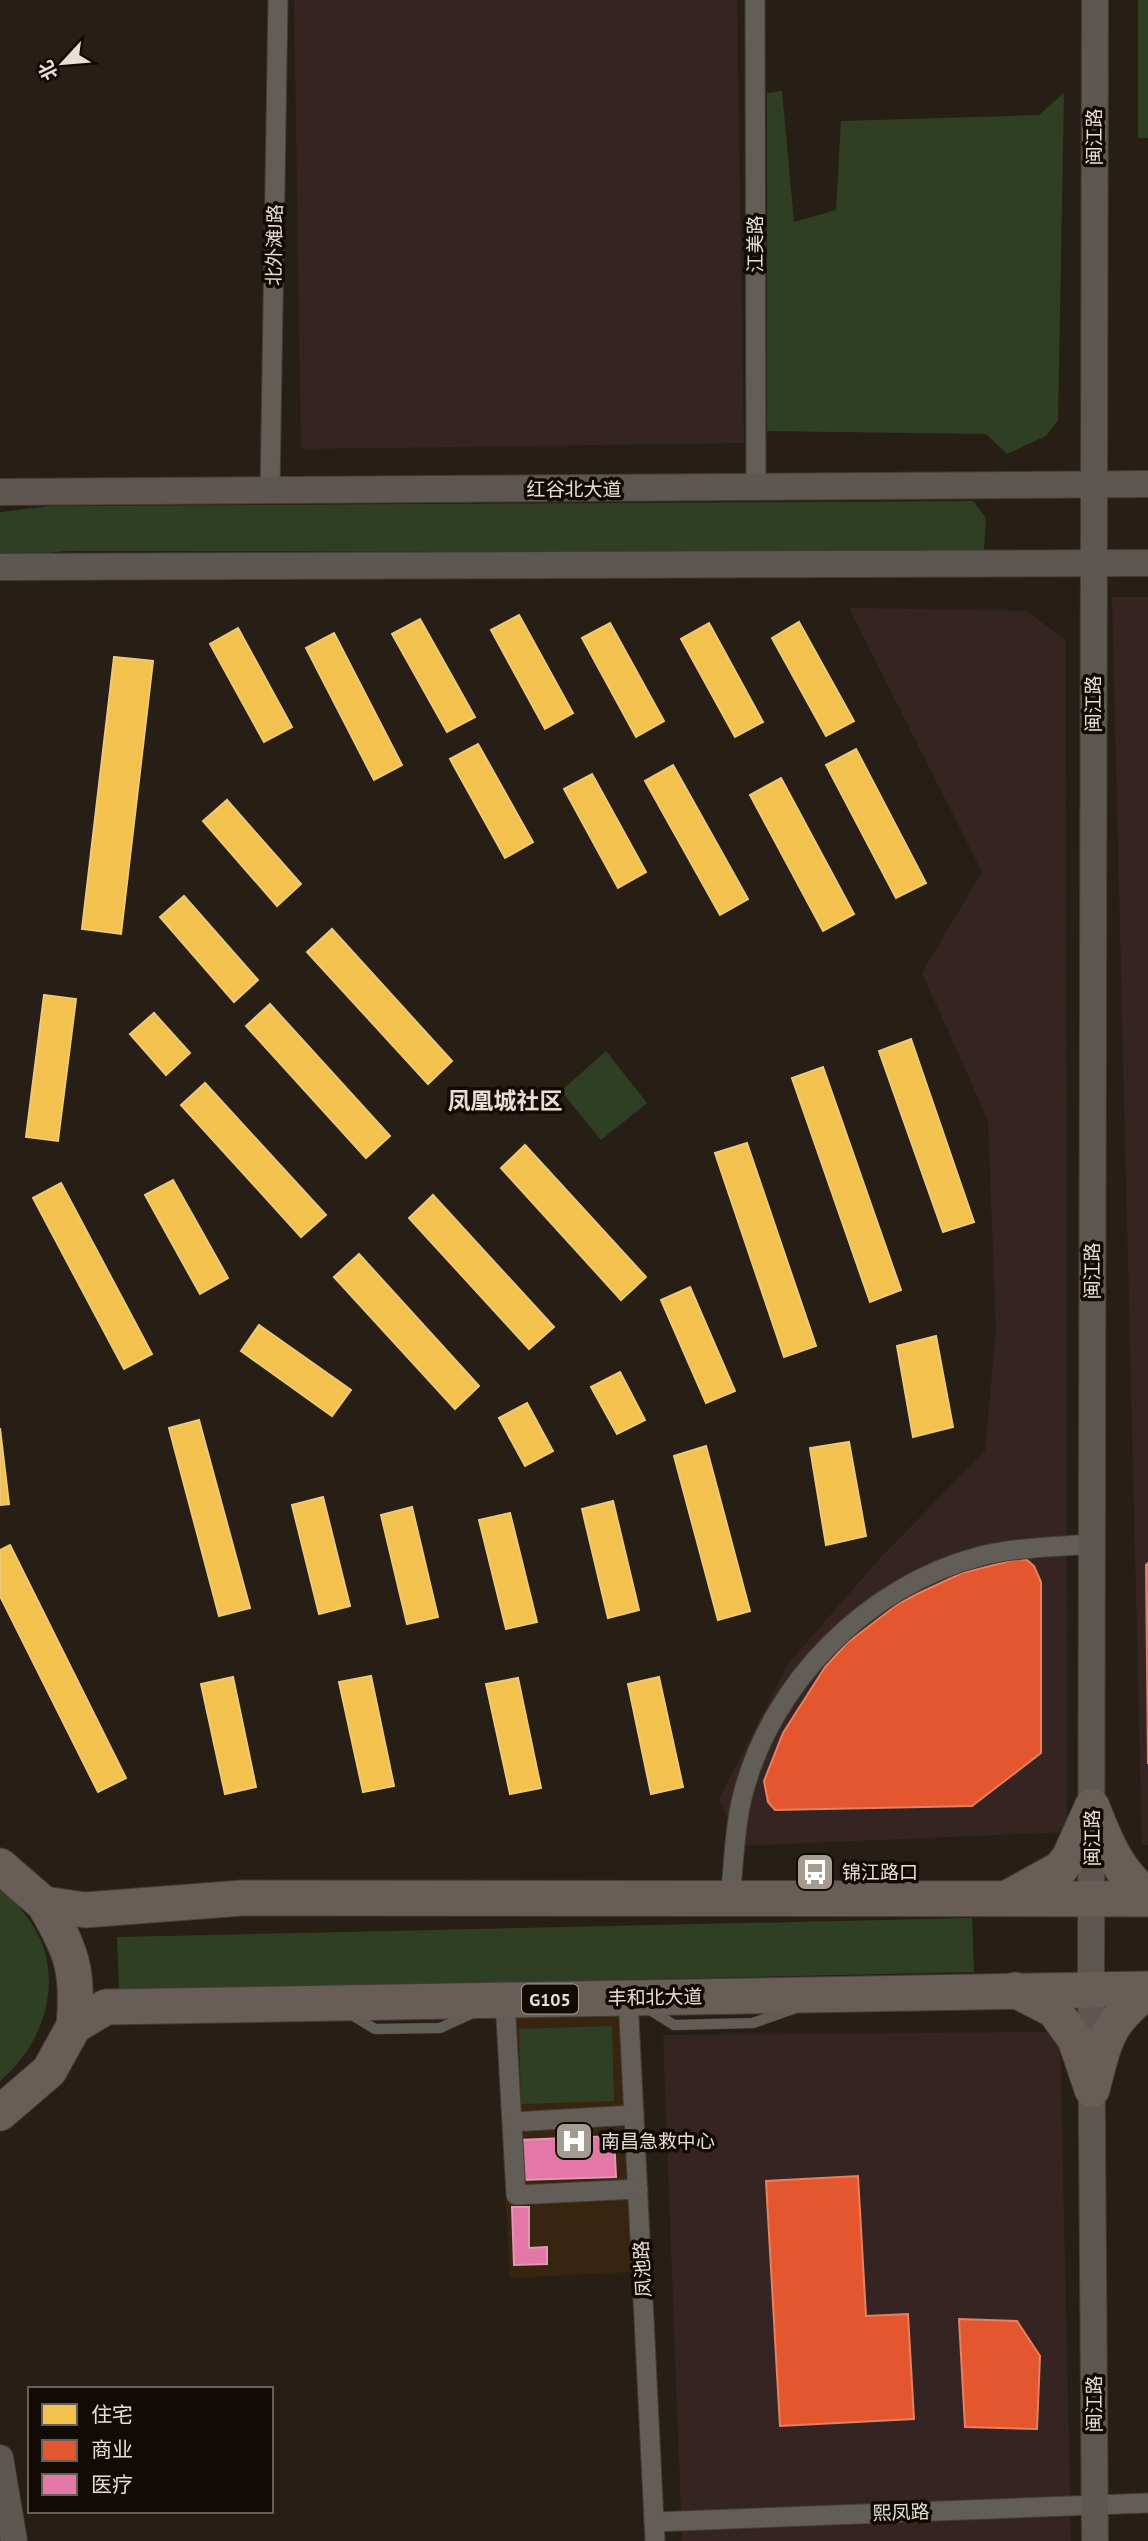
<svg xmlns="http://www.w3.org/2000/svg" width="1148" height="2541" font-family="'PT Sans','Noto Sans SC',sans-serif">
	<style>
		.commercial { fill: #362422 }
		.built { fill: #372510 }
		.green { fill: #2f3f24 }
		.homes { fill: #f2c14e; stroke: #efca76; stroke-width: 2 }
		.shops { fill: #e4572e; stroke: #e58060; stroke-width: 2 }
		.health { fill: #e377a8; stroke: #e496b5; stroke-width: 2 }
		.lines { fill: none; stroke-linecap: round; stroke-linejoin: round }
		.lane-casing { stroke: #433c35; stroke-width: 11 }
		.street-casing { stroke: #433c35; stroke-width: 21 }
		.secondary-casing { stroke: #433c35; stroke-width: 28 }
		.highway-casing { stroke: #433c35; stroke-width: 37 }
		.lane { stroke: #635d57; stroke-width: 10 }
		.street { stroke: #635d57; stroke-width: 19 }
		.secondary { stroke: #5e5650; stroke-width: 26 }
		.highway { stroke: #695e57; stroke-width: 35 }
		.labels { text-anchor: middle; dominant-baseline: central; stroke-width: 7; stroke-linejoin: round; paint-order: stroke }
		.shield { fill: #120b05; stroke: #a89f95; stroke-width: 2 }
		.shield-label { font-size: 18px; font-weight: bold; fill: #e8ded3 }
		.street-label { font-size: 19px; fill: #e8ded3; stroke: #120b05 }
		.poi-label { font-size: 19px; fill: #e8ded3; stroke: #120b05; text-anchor: start }
		.quarter-label { font-size: 23px; font-weight: bold; fill: #e8ded3; stroke: #120b05 }
	</style>
	<rect width="100%" height="100%" fill="#271f16"/>
	<g class="commercial">
		<path d="M294,0H737L744,443L301,449Z"/>
		<path d="M1112,597H1148V1845H1142Z"/>
		<path d="M849,608L1026,611L1066,640L1067,1832L739,1846L719,1799L788,1664L881,1557L985,1451L996,1328L988,1120L922,973L982,872Z"/>
		<path d="M1060,2032L1071,2541H682L663,2035Z"/>
	</g>
	<path class="built" d="M639,2005L653,2271L510,2278L496,2012Z"/>
	<g class="green">
		<rect x="1138" y="0" width="10" height="138"/>
		<path d="M782,91L794,222L836,210L841,121L1039,115L1064,93L1058,420L1046,436L1007,454L986,434L767,431V93Z"/>
		<path d="M973,501L986,518L984,550L979,555L954,552L66,551L0,558V512L51,506Z"/>
		<path d="M606,1051L647,1103L601,1140L561,1091Z"/>
		<path d="M0,1888C11,1894 18,1906 26,1916C68,1968 48,2041 0,2081Z"/>
		<path d="M972,1918L974,1972L119,1991L117,1937Z"/>
		<path d="M612,2026L614,2101L521,2104L519,2029Z"/>
	</g>
	<g class="homes">
		<path d="M519,615L573,713L545,729L491,630Z"/>
		<path d="M420,619L475,717L447,732L392,634Z"/>
		<path d="M799,622L854,721L826,736L772,638Z"/>
		<path d="M610,623L664,721L636,737L582,638Z"/>
		<path d="M709,623L763,722L735,737L681,639Z"/>
		<path d="M238,628L292,727L264,742L210,644Z"/>
		<path d="M334,633L402,765L374,780L306,648Z"/>
		<path d="M114,657L153,661L121,934L82,929Z"/>
		<path d="M478,744L533,842L505,858L450,759Z"/>
		<path d="M856,749L926,883L896,898L826,765Z"/>
		<path d="M673,765L748,899L720,915L645,781Z"/>
		<path d="M592,774L646,872L618,888L564,789Z"/>
		<path d="M781,778L854,914L823,931L750,795Z"/>
		<path d="M227,800L301,884L277,906L203,821Z"/>
		<path d="M184,896L258,980L234,1002L160,917Z"/>
		<path d="M332,929L452,1061L428,1084L307,952Z"/>
		<path d="M44,995L76,999L58,1141L26,1137Z"/>
		<path d="M270,1004L390,1136L366,1158L246,1026Z"/>
		<path d="M154,1013L190,1053L166,1075L130,1034Z"/>
		<path d="M911,1039L974,1222L943,1232L879,1051Z"/>
		<path d="M823,1067L901,1290L870,1302L792,1078Z"/>
		<path d="M205,1083L326,1215L301,1237L181,1105Z"/>
		<path d="M747,1143L816,1346L784,1357L715,1153Z"/>
		<path d="M525,1145L646,1277L621,1300L501,1168Z"/>
		<path d="M173,1180L228,1278L200,1294L145,1195Z"/>
		<path d="M61,1183L152,1354L124,1369L33,1198Z"/>
		<path d="M433,1195L554,1327L529,1349L409,1218Z"/>
		<path d="M359,1254L479,1386L455,1409L334,1277Z"/>
		<path d="M690,1287L735,1391L706,1403L661,1300Z"/>
		<path d="M259,1325L351,1390L332,1416L241,1351Z"/>
		<path d="M936,1336L953,1427L913,1437L897,1346Z"/>
		<path d="M620,1372L645,1420L617,1434L591,1387Z"/>
		<path d="M527,1403L553,1451L525,1466L499,1418Z"/>
		<path d="M199,1420L250,1608L219,1616L169,1428Z"/>
		<path d="M0,1428L9,1504L0,1505Z"/>
		<path d="M849,1442L866,1536L826,1545L810,1448Z"/>
		<path d="M706,1446L750,1611L718,1620L674,1456Z"/>
		<path d="M323,1497L350,1606L319,1614L292,1505Z"/>
		<path d="M613,1501L639,1610L608,1618L582,1509Z"/>
		<path d="M412,1507L438,1617L407,1624L381,1515Z"/>
		<path d="M510,1513L537,1622L506,1629L479,1520Z"/>
		<path d="M10,1545L126,1778L98,1792L0,1596V1550Z"/>
		<path d="M371,1676L394,1786L363,1792L339,1682Z"/>
		<path d="M233,1677L256,1787L225,1794L201,1684Z"/>
		<path d="M659,1677L683,1787L651,1794L628,1684Z"/>
		<path d="M518,1678L541,1788L510,1794L486,1684Z"/>
	</g>
	<g class="shops">
		<path d="M1018,1559L1027,1560L1034,1566L1041,1582V1753L972,1806L775,1810L768,1802L764,1781L783,1733L825,1667L847,1643L898,1604L917,1594L962,1573Z"/>
		<path d="M1148,1563V1764L1146,1565Z"/>
		<path d="M858,2176L866,2316L908,2314L914,2419L780,2426L766,2181Z"/>
		<path d="M959,2319L1017,2321L1040,2356L1037,2429L965,2427Z"/>
	</g>
	<g class="health">
		<path d="M614,2136L616,2177L521,2180L519,2140Z"/>
		<path d="M512,2207H529V2248L547,2247V2264L514,2265Z"/>
	</g>
	<g class="lines">
		<defs>
			<g id="lane">
				<path d="M647,2008L674,2025L753,2023L793,2009"/>
				<path d="M352,2015L375,2029L440,2028L473,2013"/>
			</g>
			<g id="street">
				<path d="M755,0L756,488"/>
				<path d="M270,491L278,0"/>
				<path d="M730,1898C734,1865 734,1830 742,1798C770,1683 868,1585 981,1556C1017,1547 1056,1547 1092,1544"/>
				<path d="M628,1997L655,2541"/>
				<path d="M505,2000L516,2195L638,2189"/>
				<path d="M512,2122L634,2115"/>
				<path d="M654,2522L1148,2503"/>
			</g>
			<g id="secondary">
				<path d="M0,492L1148,484"/>
				<path d="M0,567L1148,563"/>
				<path d="M0,2458L14,2541"/>
				<path d="M1095,2541L1091,1989L1095,0"/>
			</g>
			<g id="highway">
				<path d="M1092,1807C1106,1842 1117,1872 1148,1896"/>
				<path d="M0,1866L44,1904L85,1910L242,1898L1148,1899"/>
				<path d="M1011,1896L1060,1869L1069,1858L1092,1807"/>
				<path d="M44,1904C72,1951 79,1971 74,2026"/>
				<path d="M1015,1990L1054,2010L1075,2039L1092,2089"/>
				<path d="M1092,2089C1106,2038 1105,2025 1148,1991"/>
				<path d="M0,2113L49,2071L74,2026L106,2007L1148,1989"/>
			</g>
		</defs>
		<use href="#lane" class="lane-casing"/>
		<use href="#street" class="street-casing"/>
		<use href="#secondary" class="secondary-casing"/>
		<use href="#highway" class="highway-casing"/>
		<use href="#lane" class="lane"/>
		<use href="#street" class="street"/>
		<use href="#secondary" class="secondary"/>
		<use href="#highway" class="highway"/>
	</g>
	<defs>
		<symbol id="bus-square" viewBox="-11 -11 22 22"><rect x="-9" y="-9" width="18" height="18" rx="4" fill="#a49b91" stroke="#120b05"/><path d="M-5-6H5V4H4V6H2V4H-2V6H-4V4H-5ZM-3.5-4V0h7V-4ZM-3.5 1.2v1.5H-2V1.2ZM2 1.2v1.5H3.5V1.2Z" fill="#fff"/></symbol>
		<symbol id="hospital-square" viewBox="-11 -11 22 22"><rect x="-9" y="-9" width="18" height="18" rx="4" fill="#a49b91" stroke="#120b05"/><path d="M-5-5h3v3.5h4V-5h3V5h-3V1.5h-4V5h-3Z" fill="#fff"/></symbol>
	</defs>
	<g fill-rule="evenodd">
		<use href="#bus-square" x="793" y="1850" width="44" height="44"/>
		<use href="#hospital-square" x="552" y="2119" width="44" height="44"/>
	</g>
	<g class="labels">
		<rect class="shield" x="522" y="1984.5" width="56" height="29" rx="5"/>
		<g class="shield-label">
			<text x="550" y="1999">G105</text>
		</g>
		<g class="street-label">
			<text transform="translate(1094 137) rotate(-90)">闽江路</text>
			<text transform="translate(755 244) rotate(-90)">江美路</text>
			<text transform="translate(274 245) rotate(-89)">北外滩J路</text>
			<text x="574" y="489">红谷北大道</text>
			<text transform="translate(1093 704) rotate(-90)">闽江路</text>
			<text transform="translate(1092 1271) rotate(-90)">闽江路</text>
			<text transform="translate(1092 1838) rotate(-90)">闽江路</text>
			<text transform="translate(655 1997) rotate(-1)">丰和北大道</text>
			<text transform="translate(642 2269) rotate(-93)">凤池路</text>
			<text transform="translate(1094 2404) rotate(-90)">闽江路</text>
			<text transform="translate(901 2512) rotate(-2)">熙凤路</text>
		</g>
		<g class="poi-label">
			<text x="842" y="1872">锦江路口</text>
			<text x="601" y="2141">南昌急救中心</text>
		</g>
		<g class="quarter-label">
			<text x="505" y="1100">凤凰城社区</text>
		</g>
	</g>
	<rect x="28" y="2387" width="245" height="126" fill="#120b05" stroke="#685f57" stroke-width="2"/>
	<rect x="42" y="2404" width="35" height="21" fill="#f2c14e" stroke="#685f57" stroke-width="2"/>
	<text x="91" y="2422" font-size="21" fill="#e8ded3">住宅</text>
	<rect x="42" y="2440" width="35" height="21" fill="#e4572e" stroke="#685f57" stroke-width="2"/>
	<text x="91" y="2457" font-size="21" fill="#e8ded3">商业</text>
	<rect x="42" y="2474" width="35" height="21" fill="#e377a8" stroke="#685f57" stroke-width="2"/>
	<text x="91" y="2492" font-size="21" fill="#e8ded3">医疗</text>
	<g transform="translate(63 63) rotate(244)" stroke="#120b05" stroke-width="5" paint-order="stroke">
	<path d="M0-5L12 26L0 18L-12 26Z" fill="#e8ded3"/>
	<text y="-10" font-size="19" font-weight="bold" text-anchor="middle" fill="#e8ded3">北</text>
	</g>
</svg>
